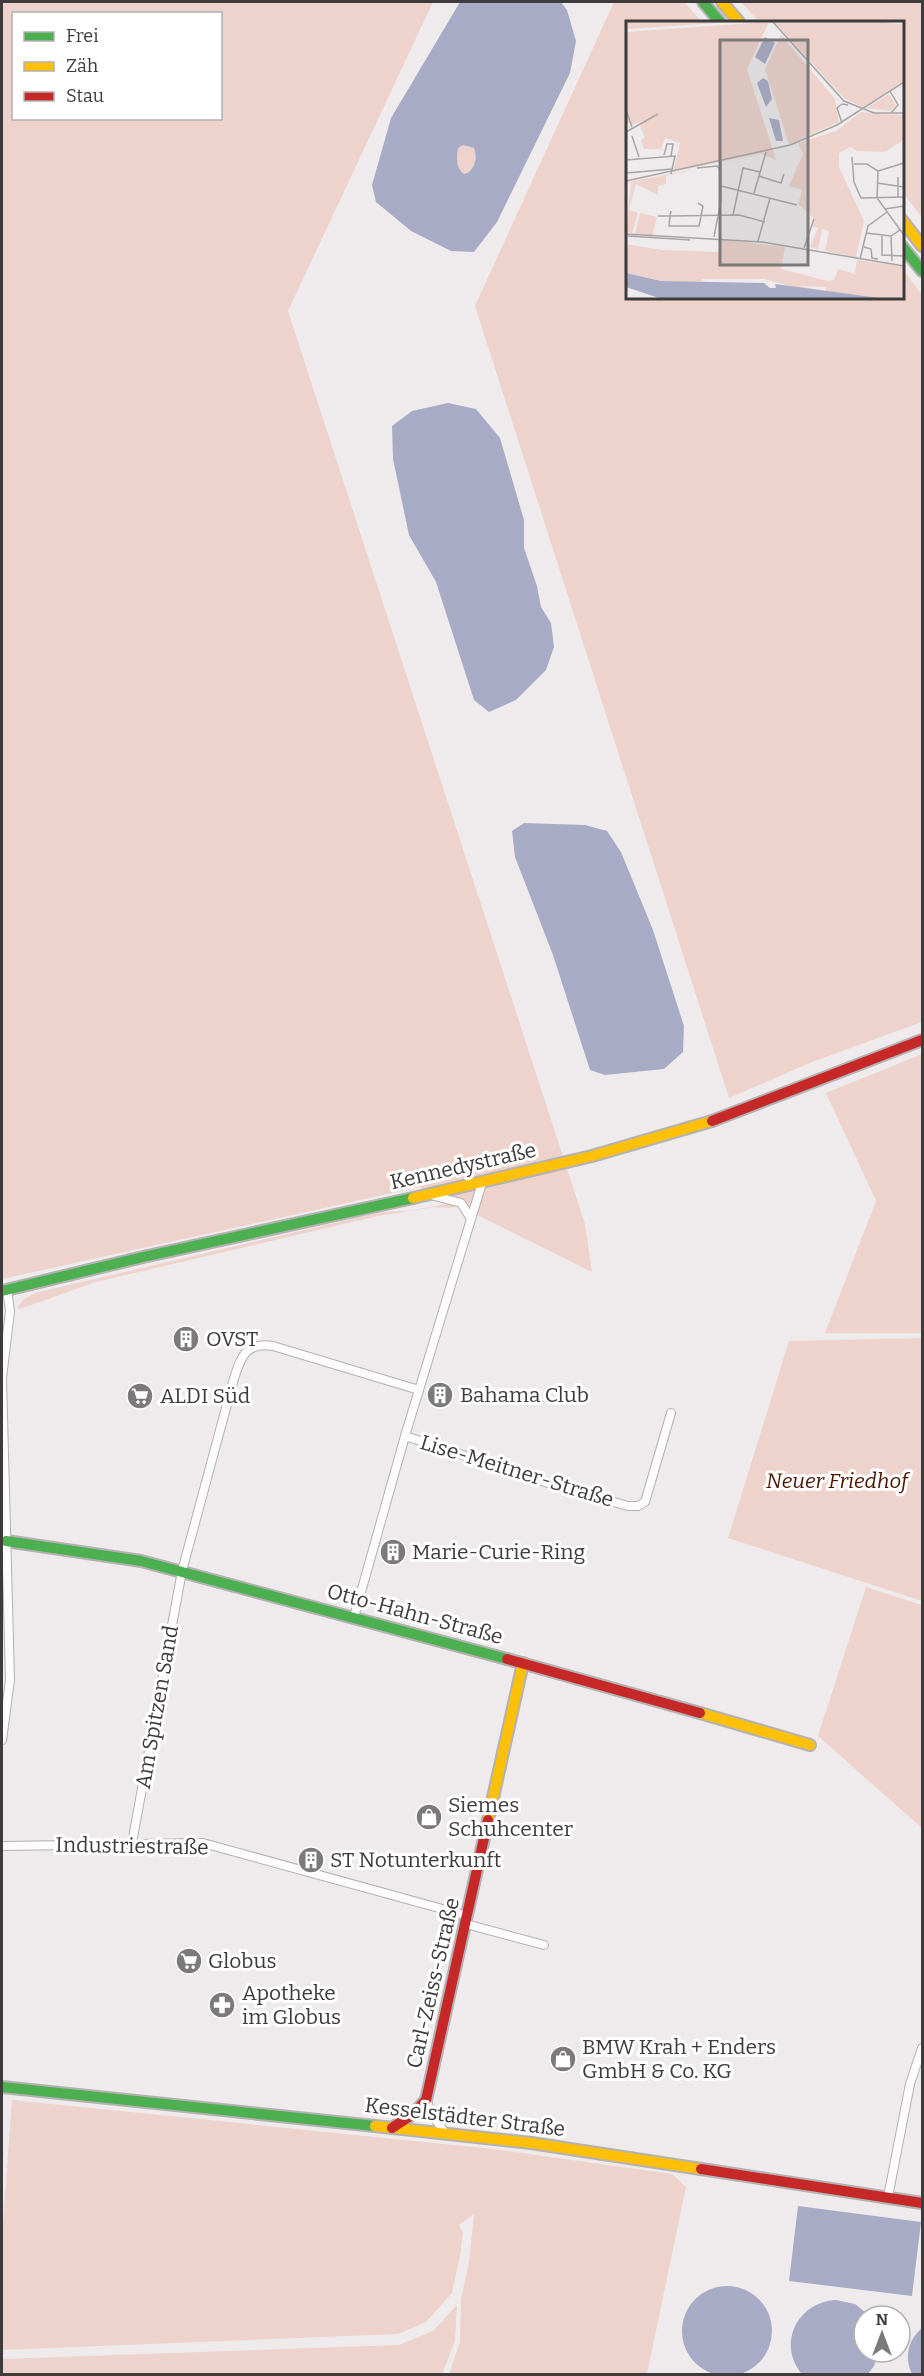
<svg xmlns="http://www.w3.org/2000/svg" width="924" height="2376" font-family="Bitter,serif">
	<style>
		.green { fill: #edd3cb; fill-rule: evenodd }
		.water { fill: #a8abc6; fill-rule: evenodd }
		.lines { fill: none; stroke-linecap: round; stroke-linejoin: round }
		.street-casing { stroke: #b4b1b3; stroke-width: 10 }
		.fast-casing { stroke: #b4b1b3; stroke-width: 14 }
		.slow-casing { stroke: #b4b1b3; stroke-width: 14 }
		.jam-casing { stroke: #b4b1b3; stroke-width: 14 }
		.street { stroke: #fdfcfc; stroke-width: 8 }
		.fast { stroke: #4caf50; stroke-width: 10 }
		.slow { stroke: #ffc107; stroke-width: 10 }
		.jam { stroke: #c62828; stroke-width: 10 }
		.labels { text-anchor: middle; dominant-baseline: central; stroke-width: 6; stroke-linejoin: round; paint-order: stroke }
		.street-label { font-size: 21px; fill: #3d3b3c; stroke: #fff }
		.poi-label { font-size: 21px; fill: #3d3b3c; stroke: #fff; text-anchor: start }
		.park-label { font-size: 21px; font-style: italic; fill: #4b1600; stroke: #fff }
		.inset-road { fill: none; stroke: #a8a5a6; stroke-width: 1.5 }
		.view { fill: #7b797a; fill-opacity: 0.15; stroke: #7b797a; stroke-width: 3 }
		.inset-edge { fill: none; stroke: #3d3b3c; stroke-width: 3 }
	</style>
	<rect width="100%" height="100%" fill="#efebed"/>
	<g class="green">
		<path d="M2,2H433L288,311L585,1224L592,1272L457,1205L451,1208L434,1207L378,1216L96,1282L20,1309L17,1308L24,1299L35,1293L381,1212L407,1211L452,1203L419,1187L2,1279ZM14,14H220V118H14Z"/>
		<path d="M614,2H684L702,22H627V297H902V268L922,295V1022L812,1062L729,1098L475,306Z"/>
		<path d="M741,2H922V217L902,192V22H759Z"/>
		<path d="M463,145L474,148C477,158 476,165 468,173L464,174C455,167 457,158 458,148Z"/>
		<path d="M922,1054V1333H825L876,1201L826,1093Z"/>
		<path d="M922,1338V1601L728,1538L789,1341Z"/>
		<path d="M866,1587L922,1605V1828L818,1736Z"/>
		<path d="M12,2100L493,2149L672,2174L686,2187L647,2374H449L460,2342L461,2299L469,2262L474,2214L459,2225L463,2232L461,2250L452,2293L426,2322L398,2334L2,2350V2235Z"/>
		<path d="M457,2305L455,2341L442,2374H2V2359L399,2345L433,2331Z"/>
	</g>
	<g class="water">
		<path d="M460,2H561L567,10L576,41L570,73L497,222L474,252L451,251L411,231L376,202L372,185L391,118ZM463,145L474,148C477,158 476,165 468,173L464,174C455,167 457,158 458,148Z"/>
		<path d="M448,403L476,409L500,438L524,520V548L537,586L541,607L551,623L554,647L546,670L516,700L489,712L474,700L436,582L409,535L393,459L392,426L412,411Z"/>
		<path d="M524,823L585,825L607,831L621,852L653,930L684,1026L683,1052L664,1069L605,1075L590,1070L553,955L515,857L512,831Z"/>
		<path d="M798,2206L921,2222L912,2296L789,2281Z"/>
		<circle cx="727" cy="2331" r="45"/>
		<path d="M836,2300L855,2304L870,2316H864V2352H879L874,2366L868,2374H802C777,2344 797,2302 836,2300Z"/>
		<path d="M922,2328V2374H912C904,2357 908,2340 922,2328Z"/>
	</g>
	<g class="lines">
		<defs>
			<g id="street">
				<path d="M431,1195L461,1203L470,1217"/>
				<path d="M405,1436L557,1486L628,1506H638L645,1502L671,1413"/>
				<path d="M354,1617L405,1436L482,1183"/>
				<path d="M2,1740L10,1680L2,1378L10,1311L7,1290"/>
				<path d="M132,1843L182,1571L233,1382C240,1359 245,1341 273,1346L419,1390"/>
				<path d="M2,1846L203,1843L468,1916"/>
				<path d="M466,1924L544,1945"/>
				<path d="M426,2100L433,2116L445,2133"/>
				<path d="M888,2197L910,2084L922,2048"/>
			</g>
			<g id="fast">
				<path d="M703,2L720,22"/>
				<path d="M902,246L922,271"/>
				<path d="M2,1291L143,1257L413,1198"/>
				<path d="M6,1541L141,1561L507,1659"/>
				<path d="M2,2087L375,2126"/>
			</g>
			<g id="slow">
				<path d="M722,2L739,22"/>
				<path d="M902,220L922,246"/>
				<path d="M413,1198L592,1156L712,1121"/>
				<path d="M700,1713L810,1745"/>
				<path d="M488,1820L523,1663"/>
				<path d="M375,2126L531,2143L701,2169"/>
			</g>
			<g id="jam">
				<path d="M712,1121L922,1040"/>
				<path d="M507,1659L700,1713"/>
				<path d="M392,2128L413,2114L426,2100L488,1820"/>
				<path d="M701,2169L922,2203"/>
			</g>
		</defs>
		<use href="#street" class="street-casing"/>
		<use href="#fast" class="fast-casing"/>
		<use href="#slow" class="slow-casing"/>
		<use href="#jam" class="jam-casing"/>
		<use href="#street" class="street"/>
		<use href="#fast" class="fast"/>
		<use href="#slow" class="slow"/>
		<use href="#jam" class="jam"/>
	</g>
	<defs>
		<symbol id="building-disc" viewBox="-11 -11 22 22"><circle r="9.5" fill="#7b797a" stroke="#fff"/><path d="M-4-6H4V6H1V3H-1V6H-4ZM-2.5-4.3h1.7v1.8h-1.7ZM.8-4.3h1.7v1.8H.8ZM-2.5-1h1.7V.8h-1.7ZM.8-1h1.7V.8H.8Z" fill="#fff"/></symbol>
		<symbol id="supermarket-disc" viewBox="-11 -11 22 22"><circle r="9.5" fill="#7b797a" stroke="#fff"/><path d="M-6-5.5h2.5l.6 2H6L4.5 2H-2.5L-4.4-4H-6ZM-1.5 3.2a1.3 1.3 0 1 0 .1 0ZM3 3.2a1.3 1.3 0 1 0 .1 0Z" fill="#fff"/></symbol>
		<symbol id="shop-disc" viewBox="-11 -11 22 22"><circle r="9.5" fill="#7b797a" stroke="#fff"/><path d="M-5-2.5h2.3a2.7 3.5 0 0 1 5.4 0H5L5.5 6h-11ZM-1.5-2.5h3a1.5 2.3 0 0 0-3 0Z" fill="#fff"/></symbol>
		<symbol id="pharmacy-disc" viewBox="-11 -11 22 22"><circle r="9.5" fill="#7b797a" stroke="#fff"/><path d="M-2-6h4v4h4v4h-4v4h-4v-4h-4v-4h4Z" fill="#fff"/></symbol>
	</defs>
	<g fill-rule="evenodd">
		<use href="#building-disc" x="171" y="1324" width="30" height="30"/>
		<use href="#building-disc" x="425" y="1380" width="30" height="30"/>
		<use href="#supermarket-disc" x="125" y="1381" width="30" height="30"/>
		<use href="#building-disc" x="378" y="1537" width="30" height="30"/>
		<use href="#shop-disc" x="414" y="1802" width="30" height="30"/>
		<use href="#building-disc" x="296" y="1845" width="30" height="30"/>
		<use href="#supermarket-disc" x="174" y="1946" width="30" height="30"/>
		<use href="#pharmacy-disc" x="207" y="1990" width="30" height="30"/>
		<use href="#shop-disc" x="548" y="2044" width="30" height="30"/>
	</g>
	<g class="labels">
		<g class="street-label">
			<text transform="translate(463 1166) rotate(-13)">Kennedystraße</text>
			<text transform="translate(517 1471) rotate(17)">Lise-Meitner-Straße</text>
			<text transform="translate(415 1614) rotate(15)">Otto-Hahn-Straße</text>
			<text transform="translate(157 1707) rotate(-80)">Am Spitzen Sand</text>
			<text transform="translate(132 1846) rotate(1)">Industriestraße</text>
			<text transform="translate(433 1983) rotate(-77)">Carl-Zeiss-Straße</text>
			<text transform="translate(465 2117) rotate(7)">Kesselstädter Straße</text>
		</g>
		<g class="poi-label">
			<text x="206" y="1339">OVST</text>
			<text x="460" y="1395">Bahama Club</text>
			<text x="160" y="1396">ALDI Süd</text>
			<text x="412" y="1552">Marie-Curie-Ring</text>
			<text x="448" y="1805">Siemes<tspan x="448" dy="24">Schuhcenter</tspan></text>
			<text x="330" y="1860">ST Notunterkunft</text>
			<text x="208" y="1961">Globus</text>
			<text x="242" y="1993">Apotheke<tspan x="242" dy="24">im Globus</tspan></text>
			<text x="582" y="2047">BMW Krah + Enders<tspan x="582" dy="24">GmbH &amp; Co. KG</tspan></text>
		</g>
		<g class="park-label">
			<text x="837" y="1481">Neuer Friedhof</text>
		</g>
	</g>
	<g transform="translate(626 21)">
		<rect width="278" height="278" fill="#efebed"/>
		<path d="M0,0H122L0,8ZM273,0L258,2L277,3V60L237,86L219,78L148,1ZM143,1L121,48L150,139L135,133L96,143L136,132L47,151L54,122L39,117L35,128H18L15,119L19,117L13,102L35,93L6,104L0,100V11ZM155,14L209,78L213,101L163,123L139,48ZM263,73L270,85L264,90L241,87ZM235,91L277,94V119L259,131L231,130L224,126L213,132V146L238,200L230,236L199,230L203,210L196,208L192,228L184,226L192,207L185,205L187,197L172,183L176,169L163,165L177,133L172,122L210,110ZM73,148L40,155V163L32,165V174L10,163L3,189L12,192L6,212L0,211L5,162H0L5,161L8,163L6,160ZM14,192L31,196L26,216L9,213ZM95,218L159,226L155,248L202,260L208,259L212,248L232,254L229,252L231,239L277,245V274L274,277H254L200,270V266L173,265L198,270L172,267L138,258H76L75,262L35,260L0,252V223L36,229L94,231Z" fill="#edd3cb"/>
		<path d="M139,16L149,22L139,43L129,36ZM137,57L142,60L146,78L140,86L131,62ZM143,97L153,99L157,120H150ZM0,252L35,260L138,262L144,267H150L149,263L254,277H33L0,266Z" fill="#a8abc6"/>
		<path class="inset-road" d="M146,0L218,80L248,92H278M264,70L272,84L265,92M0,89L6,106M216,102L211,87L216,83L222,84M0,111L32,93M6,115L13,136M38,134L41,123H47L45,135M226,136L228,161L235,177L278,176M0,139L49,135L45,153M228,143H241L252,150M71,147L91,145L94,148M252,150L251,177L278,214M252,150L278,142M0,152L46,148M133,155L155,162L158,153M0,160L164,124L211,104L278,61M251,162L278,166M95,165L171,184M128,172L140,131M272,176V156M259,188L278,185M45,190L44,195L113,194L139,201M107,194L117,147L134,151M32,195H44L43,205H73L77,185L72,182M240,212L265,215L274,209M0,213L136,221L278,245M2,215L64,219M256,215V234L278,235M265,215L266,240M88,216L95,179V141M132,220L144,177M238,226L245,228L246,237L252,238M178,227L188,198M234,238L242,205L261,191"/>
		<path class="view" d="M94,19H182V244H94Z"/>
		<rect width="278" height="278" class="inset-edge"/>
	</g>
	<rect width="924" height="2376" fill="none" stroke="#3d3b3c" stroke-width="6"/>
	<rect x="12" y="12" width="210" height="108" fill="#ffffff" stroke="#b1b1b1" stroke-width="1.5"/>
	<rect x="24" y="32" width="30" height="9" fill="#4caf50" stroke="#b1b1b1" stroke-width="1.5"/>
	<text x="66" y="42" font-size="18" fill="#3d3b3c">Frei</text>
	<rect x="24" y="62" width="30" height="9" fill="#ffc107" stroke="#b1b1b1" stroke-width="1.5"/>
	<text x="66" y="72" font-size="18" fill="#3d3b3c">Zäh</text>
	<rect x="24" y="92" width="30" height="9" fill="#c62828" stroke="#b1b1b1" stroke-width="1.5"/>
	<text x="66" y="102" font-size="18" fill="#3d3b3c">Stau</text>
	<g transform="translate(882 2334)"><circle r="28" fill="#ffffff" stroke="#b1b1b1" stroke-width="1.5"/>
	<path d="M0-4.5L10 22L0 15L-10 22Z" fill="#7b797a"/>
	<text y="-9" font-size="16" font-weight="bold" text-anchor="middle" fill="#3d3b3c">N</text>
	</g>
</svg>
